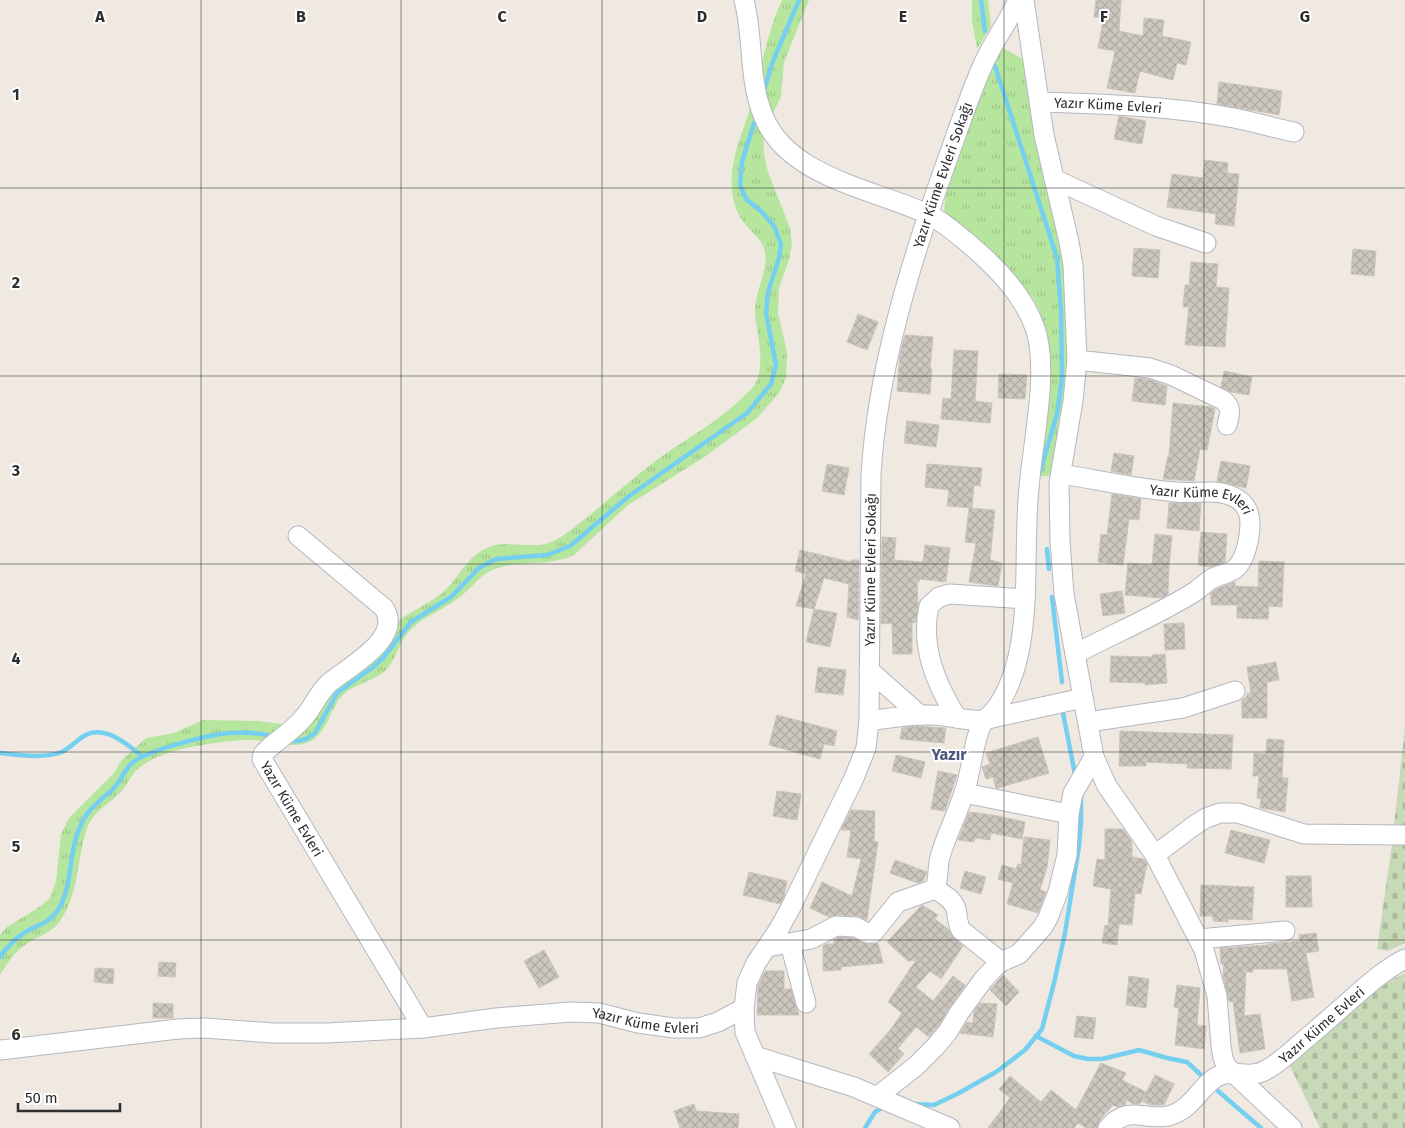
<svg xmlns="http://www.w3.org/2000/svg" width="1405" height="1128" font-family="'Fira Sans',sans-serif">
	<style>
		.grass { fill: url(#grass-tufts) }
		.cemetery { fill: url(#cemetery-stones) }
		.lines { fill: none; stroke-linecap: round; stroke-linejoin: round }
		.stream { stroke: #75cff0; stroke-width: 4.5 }
		.building { fill: url(#building-cross-hatch); stroke: #cbc5ba }
		.minor-casing { stroke: #b4b7c1; stroke-width: 21 }
		.minor { stroke: #fff; stroke-width: 19 }
		.grid { fill: none; stroke: #2e2e2e; stroke-width: 1; stroke-opacity: 0.55 }
		.labels { text-anchor: middle; dominant-baseline: central; stroke-width: 4; stroke-linejoin: round; paint-order: stroke }
		.street-label { font-size: 14px; fill: #2e2e2e; stroke: #fff }
		.quarter-label { font-size: 16px; font-weight: bold; fill: #4d5680; stroke: #fff }
		.grid-label { font-size: 16px; text-anchor: middle; font-weight: bold; fill: #2e2e2e; stroke: #fff; stroke-width: 4; stroke-linejoin: round; paint-order: stroke }
	</style>
	<defs>
		<pattern id="grass-tufts" width="24" height="20" patternUnits="userSpaceOnUse" patternTransform="scale(1.25)"><rect width="24" height="20" fill="#b6e59e"/><path d="M3 7l-1-3M5 7V3M7 7l1-3M15 17l-1-3M17 17v-4M19 17l1-3" fill="none" stroke="#9dc588"/></pattern>
		<pattern id="cemetery-stones" width="16" height="16" patternUnits="userSpaceOnUse" patternTransform="scale(1.25)"><rect width="16" height="16" fill="#c8d9b8"/><path d="M2 7V4a2 2 0 0 1 4 0v3zM10 15v-3a2 2 0 0 1 4 0v3z" fill="#acbb9e"/></pattern>
		<pattern id="building-cross-hatch" width="8" height="8" patternUnits="userSpaceOnUse" patternTransform="scale(1.25)"><rect width="8" height="8" fill="#cbc7bf"/><path d="M0 0l8 8M0 8l8-8" fill="none" stroke="#afaba4"/></pattern>
	</defs>
	<rect width="100%" height="100%" fill="#efe9e1"/>
	<g class="grass">
		<path d="M782,0H809L784,62L781,97L763,133L764,153L767,169L790,228L792,244L789,260L779,288L778,313L787,352L786,378L779,393L757,418L706,456L628,505L574,555C546,568 518,558 490,571C479,577 471,588 461,596C445,610 420,617 407,634C398,645 395,662 385,671C376,680 355,684 344,694C331,706 329,728 314,739C299,751 270,741 253,740C236,740 219,742 202,745C182,748 157,754 140,767C131,774 127,786 119,794C107,805 93,812 87,828C77,858 79,894 60,921C53,932 35,938 25,945C14,952 6,965 0,975V935L7,927L41,906L50,898L56,881L61,834L69,818L114,773L121,761L146,738L174,733L203,720L257,721L282,724L298,729L328,694L396,623C410,611 427,605 441,594C458,580 466,557 487,548C505,540 521,547 539,545C549,544 556,540 564,535C597,511 626,483 658,459C686,439 716,423 741,399C746,394 753,389 756,382C766,360 756,333 755,311C755,292 769,267 765,252C763,240 752,233 745,224C737,214 733,203 732,190C729,162 742,134 750,109C761,72 766,35 782,0Z"/>
		<path d="M972,0H988L991,26L977,49L972,21Z"/>
		<path d="M1003,48L1027,61L1061,223L1071,344L1054,475L1035,477L1044,335L1039,310L1033,298L1011,273L949,218L944,210L947,187L977,102L998,49Z"/>
	</g>
	<g class="cemetery">
		<path d="M1405,727V943L1388,951L1377,949L1392,844Z"/>
		<path d="M1405,973V1128H1320L1290,1066L1369,996L1393,979Z"/>
	</g>
	<g class="lines">
		<g class="stream">
			<path d="M981,0L985,31"/>
			<path d="M995,66L1057,258L1061,310L1062,378L1057,414L1040,472"/>
			<path d="M765,87L773,61L799,0"/>
			<path d="M1047,549L1049,569"/>
			<path d="M1052,597L1062,682"/>
			<path d="M1063,713L1075,774"/>
			<path d="M290,740L298,741L306,739L315,733L337,693L372,668L383,658L411,622L451,597L479,568L496,559L547,555L570,546L629,496L747,413L771,384L776,365L766,313L768,292L779,258L781,244L774,226L761,211L746,199L740,185L742,162L754,123"/>
			<path d="M0,753C19,755 43,759 62,752C70,748 76,741 84,736C104,724 127,744 142,756"/>
			<path d="M0,957C5,949 16,938 24,933C37,924 48,925 58,910C73,886 68,855 79,829C87,810 95,805 110,792C119,785 123,773 130,765C142,751 211,734 231,733C245,732 259,733 273,736"/>
			<path d="M1036,1036L1074,1056L1088,1059H1102L1139,1050L1167,1058L1187,1062L1201,1075"/>
			<path d="M1218,1091L1261,1128"/>
			<path d="M914,1104L934,1105L959,1093L996,1072L1025,1050L1042,1029L1054,983L1065,933L1079,846L1081,822V796"/>
			<path d="M865,1128L875,1112L885,1106"/>
		</g>
	</g>
	<g class="building">
		<path d="M1096,0H1121L1119,31L1143,36L1144,18L1164,20L1162,36L1191,42L1186,65L1177,63L1173,80L1140,71L1135,93L1107,88L1115,51L1098,48L1104,17H1094Z"/>
		<path d="M1219,82L1282,91L1279,115L1217,104Z"/>
		<path d="M1119,116L1146,121L1142,144L1114,139Z"/>
		<path d="M1205,160L1228,163L1227,173L1239,174L1234,226L1215,224L1216,214L1167,207L1172,174L1203,178Z"/>
		<path d="M1134,248L1160,250L1158,278L1132,276Z"/>
		<path d="M1353,249L1376,251L1374,276L1351,274Z"/>
		<path d="M1191,262L1218,264L1216,287L1229,288L1225,347L1185,345L1189,307H1183L1185,285H1189Z"/>
		<path d="M858,314L878,322L867,350L847,342Z"/>
		<path d="M905,335L933,337L930,369H932L930,394L897,391L900,354Z"/>
		<path d="M954,350L978,351L975,401L992,403L990,423L941,419L943,398L951,399Z"/>
		<path d="M1224,371L1252,377L1249,395L1231,392L1221,387Z"/>
		<path d="M999,374L1027,375L1025,399L998,398Z"/>
		<path d="M1135,378L1148,379L1167,386L1165,405L1132,401Z"/>
		<path d="M1173,403L1211,407L1215,409L1207,450L1200,449L1194,481L1163,479L1168,456H1169Z"/>
		<path d="M907,421L939,425L936,447L904,443Z"/>
		<path d="M1114,453L1134,456L1131,475L1111,471Z"/>
		<path d="M1221,461L1250,466L1246,488L1217,481Z"/>
		<path d="M827,464L849,468L844,495L822,491Z"/>
		<path d="M927,464L982,468L980,486L974,485L972,508L947,506L949,490L925,487Z"/>
		<path d="M1112,494L1141,499L1139,520L1129,519L1123,565L1098,562L1101,534L1107,535Z"/>
		<path d="M1169,503H1201L1199,531L1167,528Z"/>
		<path d="M969,508L995,510L990,560L1002,563L998,586L969,582L976,543L965,542Z"/>
		<path d="M1201,532L1227,534L1225,562L1211,567L1198,565Z"/>
		<path d="M1155,534L1172,536L1169,567L1168,594L1162,598L1125,595L1128,563L1152,565Z"/>
		<path d="M882,537L896,538L894,560L923,562L925,545L950,548L946,582L920,579L919,582H917L918,607L916,622L912,623V654H893L892,623L881,624Z"/>
		<path d="M800,550L851,562V560H859L858,620L847,617L849,584L824,578L814,609L796,606L806,574L795,571Z"/>
		<path d="M1259,561L1284,562L1282,607L1269,606L1268,619L1237,618V605H1211V593L1218,588L1235,582V586L1258,587Z"/>
		<path d="M1122,591L1125,613L1103,616L1100,594Z"/>
		<path d="M814,609L837,613L830,647L806,642Z"/>
		<path d="M1184,623L1185,649L1165,650L1164,624Z"/>
		<path d="M1165,654L1167,683L1145,685V683L1110,682L1111,656L1152,657V655Z"/>
		<path d="M1276,662L1279,680L1267,682V718H1242V700L1247,696V693H1251L1247,667Z"/>
		<path d="M818,667L846,670L843,695L815,692Z"/>
		<path d="M777,715L837,731L834,746L824,744L820,759L769,745Z"/>
		<path d="M914,726L946,728L944,743L900,739L902,728Z"/>
		<path d="M1120,731L1233,735L1231,769L1187,768L1188,764L1146,762V766H1119Z"/>
		<path d="M1038,737L1049,773L998,788H996L993,777L986,779L982,767L990,764L986,753Z"/>
		<path d="M1267,739L1284,740L1282,778H1288L1285,812L1260,808L1261,799L1257,798L1259,776H1253L1254,753L1266,754Z"/>
		<path d="M896,755L925,762L921,778L892,771Z"/>
		<path d="M938,771L957,775L945,811L931,809Z"/>
		<path d="M777,791L801,794L797,820L773,816Z"/>
		<path d="M851,810L875,811L874,841L878,842L867,920L857,916L837,915L829,917L810,908L822,882L852,896L861,859L847,857L851,830H841Z"/>
		<path d="M969,812L993,815L1025,822L1022,839L991,833L990,840L975,838L974,842L958,840Z"/>
		<path d="M1105,829H1123L1132,842V857L1144,859L1147,864L1141,894L1135,893L1132,925L1119,924L1117,945L1102,943L1105,925L1108,926L1111,889L1093,886L1097,859L1105,860Z"/>
		<path d="M1231,830L1270,840L1264,863L1225,853Z"/>
		<path d="M1024,837L1050,840L1047,867L1040,890L1046,892L1038,913L1007,904L1013,883L998,879L1002,865L1016,869L1018,864L1021,865Z"/>
		<path d="M895,860L927,872L923,881L918,883L890,873Z"/>
		<path d="M965,871L986,877L981,894L960,888Z"/>
		<path d="M749,872L787,881L784,897L780,904L743,895Z"/>
		<path d="M1286,876H1311L1312,907H1286Z"/>
		<path d="M1201,885L1254,887L1252,920L1228,919V922L1213,921V916H1200Z"/>
		<path d="M922,905L938,915L935,919L948,929L954,938L963,946L941,979L930,971L916,987L933,1001L953,976L965,985L938,1026L929,1037L916,1027L898,1048L904,1054L888,1072L869,1054L891,1029L902,1013L888,1002L916,960L908,961L887,942Z"/>
		<path d="M1316,933L1319,951L1306,953L1314,997L1292,1001L1287,969H1253V972H1246L1244,1016L1260,1014L1265,1049L1240,1053L1233,1002L1229,1001L1223,977L1224,964H1221L1220,948L1269,945V944L1300,941L1299,935Z"/>
		<path d="M838,937L853,938L867,944L878,943L883,963L841,967V970L823,971V946L826,944H834V940Z"/>
		<path d="M544,950L559,977L539,988L524,961Z"/>
		<path d="M159,962L176,963L175,977L158,976Z"/>
		<path d="M95,968L114,969L113,984L94,982Z"/>
		<path d="M765,971H784V989H791L799,1015H757L758,986Z"/>
		<path d="M1003,975L1019,992L1006,1006L990,990Z"/>
		<path d="M1129,976L1149,979L1146,1008L1126,1005Z"/>
		<path d="M1177,985L1200,988L1197,1025L1206,1026L1204,1049L1175,1045L1179,1008L1174,1007Z"/>
		<path d="M153,1003L173,1004V1018H153Z"/>
		<path d="M980,1003L997,1004L993,1037L960,1033L967,1022L973,1023L974,1011Z"/>
		<path d="M1077,1016L1096,1018L1093,1039L1074,1037Z"/>
		<path d="M1101,1063L1126,1073L1122,1080L1146,1092L1140,1104H1133L1127,1100L1125,1105L1117,1107L1113,1105L1100,1120L1097,1128H1086L1078,1123L1074,1128H988L1010,1098L999,1089L1010,1076L1041,1102L1051,1090L1076,1110Z"/>
		<path d="M1155,1075L1174,1084L1164,1105H1150L1142,1101Z"/>
		<path d="M694,1104L696,1111L739,1114L738,1128H680L674,1111Z"/>
	</g>
	<g class="lines">
		<defs>
			<g id="minor">
				<path d="M744,0C754,38 748,78 763,115C786,176 872,189 925,213C941,220 956,233 969,244C996,267 1025,296 1036,331C1048,371 1034,436 1030,478C1023,534 1030,592 1020,647C1016,668 1009,690 997,707C990,717 983,718 979,731C972,751 971,773 964,793C957,815 946,835 940,857C937,868 939,878 935,889L898,902L873,933H867L856,927L836,926L811,939L767,947"/>
				<path d="M1024,0L1044,135L1069,242L1073,265L1077,360L1073,401L1059,483L1060,541L1064,594L1094,757L1107,786L1155,855L1204,950L1217,996L1221,1046L1223,1058L1226,1066L1292,1128"/>
				<path id="s1" d="M1040,102C1105,104 1170,106 1234,118C1254,122 1274,128 1294,132"/>
				<path d="M1054,179L1156,226L1206,243"/>
				<path d="M1077,360L1150,368L1171,375L1223,400C1232,407 1230,414 1227,425"/>
				<path id="s2" d="M1061,474C1099,480 1138,489 1176,492C1194,494 1213,489 1229,495C1242,499 1250,509 1250,523C1250,536 1246,560 1235,569C1228,574 1218,575 1211,579C1206,583 1201,587 1196,591C1158,615 1115,633 1075,654"/>
				<path id="s3" d="M298,536L384,608C404,639 346,668 328,684C319,693 313,706 305,716C295,729 280,738 268,749L263,754L262,759L423,1028"/>
				<path d="M869,670L920,715"/>
				<path d="M957,718C936,684 920,647 929,606L939,597L950,594L1025,599"/>
				<path d="M869,721C890,718 911,714 932,715C949,715 966,722 983,720L1083,698"/>
				<path d="M1088,722L1183,708L1235,691"/>
				<path d="M964,793L1069,814"/>
				<path d="M1155,855L1192,827L1206,818L1220,813H1238L1304,834L1405,835"/>
				<path d="M935,889C943,894 953,899 956,909C958,917 957,923 961,930L1001,962"/>
				<path d="M1199,939L1285,931"/>
				<path d="M790,944L806,1003"/>
				<path id="s4" d="M0,1050L178,1029L204,1028L273,1033H326L423,1028L496,1018L571,1012L599,1013L638,1023L674,1028H699L718,1022L744,1008"/>
				<path d="M755,1056L854,1087L950,1128"/>
				<path d="M878,1096L916,1066L936,1046L947,1033L959,1013L983,980L995,967L1001,962L1019,954L1042,928L1048,918L1058,892L1067,855L1069,814L1073,793L1094,757"/>
				<path id="s5" d="M786,1128L745,1032L744,1008L747,983L756,963L779,929L791,907L854,778L866,748L869,721L871,475C877,372 910,264 945,166C957,133 968,99 982,67C992,43 1008,23 1018,0"/>
				<path id="s6" d="M1108,1128C1129,1104 1144,1121 1168,1116C1195,1109 1201,1082 1221,1075C1236,1070 1250,1079 1266,1070C1279,1063 1291,1052 1302,1042C1320,1027 1338,1011 1356,995C1371,982 1387,968 1405,959"/>
			</g>
		</defs>
		<use href="#minor" class="minor-casing"/>
		<use href="#minor" class="minor"/>
	</g>
	<path class="grid" d="M201,0V1128M401,0V1128M602,0V1128M803,0V1128M1004,0V1128M1204,0V1128M0,188H1405M0,376H1405M0,564H1405M0,752H1405M0,940H1405"/>
	<g class="labels">
		<g class="street-label">
			<text stroke="none"><textPath href="#s1" startOffset="68">Yazır Küme Evleri</textPath></text>
			<text stroke="none"><textPath href="#s5" startOffset="1000">Yazır Küme Evleri Sokağı</textPath></text>
			<text stroke="none"><textPath href="#s2" startOffset="144">Yazır Küme Evleri</textPath></text>
			<text stroke="none"><textPath href="#s5" startOffset="596">Yazır Küme Evleri Sokağı</textPath></text>
			<text stroke="none"><textPath href="#s3" startOffset="375">Yazır Küme Evleri</textPath></text>
			<text stroke="none"><textPath href="#s4" startOffset="649">Yazır Küme Evleri</textPath></text>
			<text stroke="none"><textPath href="#s6" startOffset="250">Yazır Küme Evleri</textPath></text>
		</g>
		<g class="quarter-label">
			<text x="949" y="754">Yazır</text>
		</g>
	</g>
	<g class="grid-label">
		<text x="100" y="22">A</text>
		<text x="301" y="22">B</text>
		<text x="502" y="22">C</text>
		<text x="702" y="22">D</text>
		<text x="903" y="22">E</text>
		<text x="1104" y="22">F</text>
		<text x="1305" y="22">G</text>
		<text x="16" y="100">1</text>
		<text x="16" y="288">2</text>
		<text x="16" y="476">3</text>
		<text x="16" y="664">4</text>
		<text x="16" y="852">5</text>
		<text x="16" y="1040">6</text>
	</g>
	<path d="M18 1103v8h102v-8" fill="none" stroke="#2e2e2e" stroke-width="2.5"/>
	<text x="25" y="1103" font-size="15" fill="#2e2e2e" stroke="#ffffff" stroke-width="4" paint-order="stroke">50 m</text>
</svg>
